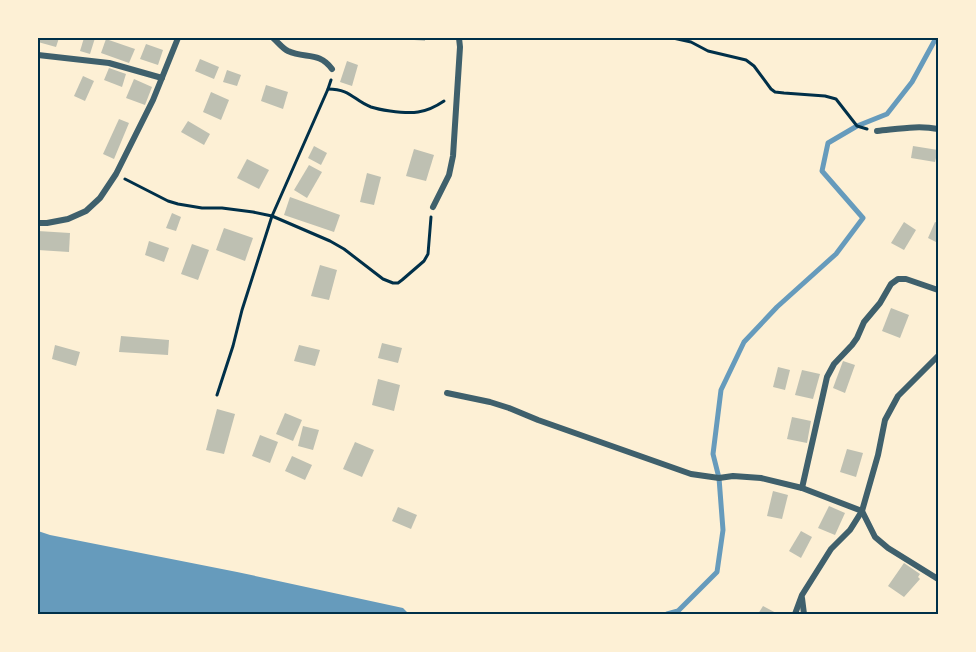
<svg xmlns="http://www.w3.org/2000/svg" width="976" height="652" font-family="Cabin,sans-serif">
	<style>
		.water { fill: #669bbc }
		.lines { fill: none; stroke-linecap: round; stroke-linejoin: round }
		.stream { stroke: #669bbc; stroke-width: 5 }
		.building { fill: #bec0b2 }
		.path { stroke: #003049; stroke-width: 3 }
		.minor { stroke: #3f606c; stroke-width: 6 }
		.neatline { fill: none; stroke: #003049; stroke-width: 2 }
	</style>
	<rect width="100%" height="100%" fill="#fdf0d5"/>
	<path class="water" d="M38,531L50,535L237,572L403,608L409,614H38Z"/>
	<g class="lines">
		<path class="stream" d="M667,614L678,611L717,572L723,530L719,478L713,454L721,390L744,342L777,307L836,254L863,218L822,171L828,143L857,126L887,114L912,82L936,38"/>
	</g>
	<g class="building">
		<path d="M38,38H59L56,47L38,42Z"/>
		<path d="M84,38H95L90,54L80,51Z"/>
		<path d="M403,38H425V41L403,39Z"/>
		<path d="M106,39L135,49L129,63L101,53Z"/>
		<path d="M146,44L163,50L158,65L140,59Z"/>
		<path d="M200,59L219,67L214,79L195,71Z"/>
		<path d="M347,61L358,65L352,86L340,82Z"/>
		<path d="M109,68L126,74L122,87L104,80Z"/>
		<path d="M227,70L241,75L237,86L223,82Z"/>
		<path d="M83,76L94,81L85,101L74,96Z"/>
		<path d="M134,79L152,87L145,105L126,98Z"/>
		<path d="M266,85L288,92L283,109L261,101Z"/>
		<path d="M211,92L229,100L221,120L203,112Z"/>
		<path d="M119,119L129,123L114,159L103,154Z"/>
		<path d="M188,121L210,134L204,145L181,132Z"/>
		<path d="M314,146L327,153L321,165L308,158Z"/>
		<path d="M913,146L938,150L935,162L911,158Z"/>
		<path d="M414,149L434,155L426,181L406,176Z"/>
		<path d="M247,159L269,170L259,189L237,178Z"/>
		<path d="M309,165L322,172L307,198L294,190Z"/>
		<path d="M367,173L381,177L374,205L360,202Z"/>
		<path d="M290,197L340,215L334,232L284,215Z"/>
		<path d="M172,213L181,217L176,231L166,228Z"/>
		<path d="M904,222L916,230L904,250L891,243Z"/>
		<path d="M935,222L938,223V243L928,238Z"/>
		<path d="M224,228L253,238L245,261L216,250Z"/>
		<path d="M38,231L70,233L69,252L38,250Z"/>
		<path d="M149,241L169,248L164,262L145,255Z"/>
		<path d="M192,244L209,250L198,280L181,274Z"/>
		<path d="M320,265L337,270L329,300L311,296Z"/>
		<path d="M891,308L909,315L900,338L882,331Z"/>
		<path d="M121,336L169,340L168,355L119,352Z"/>
		<path d="M382,343L402,348L398,363L378,358Z"/>
		<path d="M55,345L80,352L76,366L52,359Z"/>
		<path d="M299,345L320,350L315,366L294,361Z"/>
		<path d="M843,361L855,365L845,393L833,388Z"/>
		<path d="M778,367L790,370L785,390L773,387Z"/>
		<path d="M802,370L820,374L813,399L795,395Z"/>
		<path d="M378,379L400,385L394,411L372,405Z"/>
		<path d="M217,409L235,414L224,454L206,450Z"/>
		<path d="M285,413L302,420L293,441L276,434Z"/>
		<path d="M792,417L811,421L807,443L787,439Z"/>
		<path d="M303,426L319,430L313,450L298,446Z"/>
		<path d="M260,435L278,442L270,463L252,456Z"/>
		<path d="M355,442L374,450L362,477L343,469Z"/>
		<path d="M847,449L863,453L856,477L840,472Z"/>
		<path d="M292,456L312,465L305,480L285,471Z"/>
		<path d="M773,491L788,495L782,519L767,516Z"/>
		<path d="M829,506L845,513L835,535L818,528Z"/>
		<path d="M398,507L417,515L411,529L392,521Z"/>
		<path d="M801,531L812,537L801,558L789,551Z"/>
		<path d="M904,563L920,574L918,577L920,579L904,597L888,586Z"/>
		<path d="M763,606L778,614H758Z"/>
	</g>
	<g class="lines">
		<g class="path">
			<path d="M673,38L691,42L708,51L746,60L754,66L771,89L775,92L784,93L825,96L836,99L857,126L867,129"/>
			<path d="M328,89C351,89 353,100 371,107C377,109 383,110 390,111C412,114 425,114 444,101"/>
			<path d="M125,179L168,201L178,204L202,208H222L253,212L272,216L330,241L344,249L383,279L393,283H398L402,280L424,261L428,254L431,217"/>
			<path d="M217,395L233,346L242,310L272,216L328,89L331,80"/>
		</g>
		<g class="minor">
			<path d="M273,38C278,42 282,48 288,51C305,59 319,51 332,69"/>
			<path d="M38,55L109,63L162,78"/>
			<path d="M877,131C898,129 918,125 938,129"/>
			<path d="M433,207L449,175L453,156L460,47L459,38"/>
			<path d="M38,223H47L68,219L86,211L100,198L116,174L153,100L178,38"/>
			<path d="M447,393L490,402L509,408L538,420L691,474L719,478L733,476L761,478L802,488L862,511L875,537L888,548L938,579"/>
			<path d="M802,488L827,377L834,364L852,345L857,338L864,322L880,303L891,284L898,279H906L938,290"/>
			<path d="M802,598L804,614"/>
			<path d="M795,614L802,595L831,549L850,530L862,511L878,455L885,420L898,396L938,356"/>
		</g>
	</g>
	<rect width="976" height="652" fill="none" stroke="#fdf0d5" stroke-width="78"/>
	<rect x="39" y="39" width="898" height="574" class="neatline"/>
</svg>
